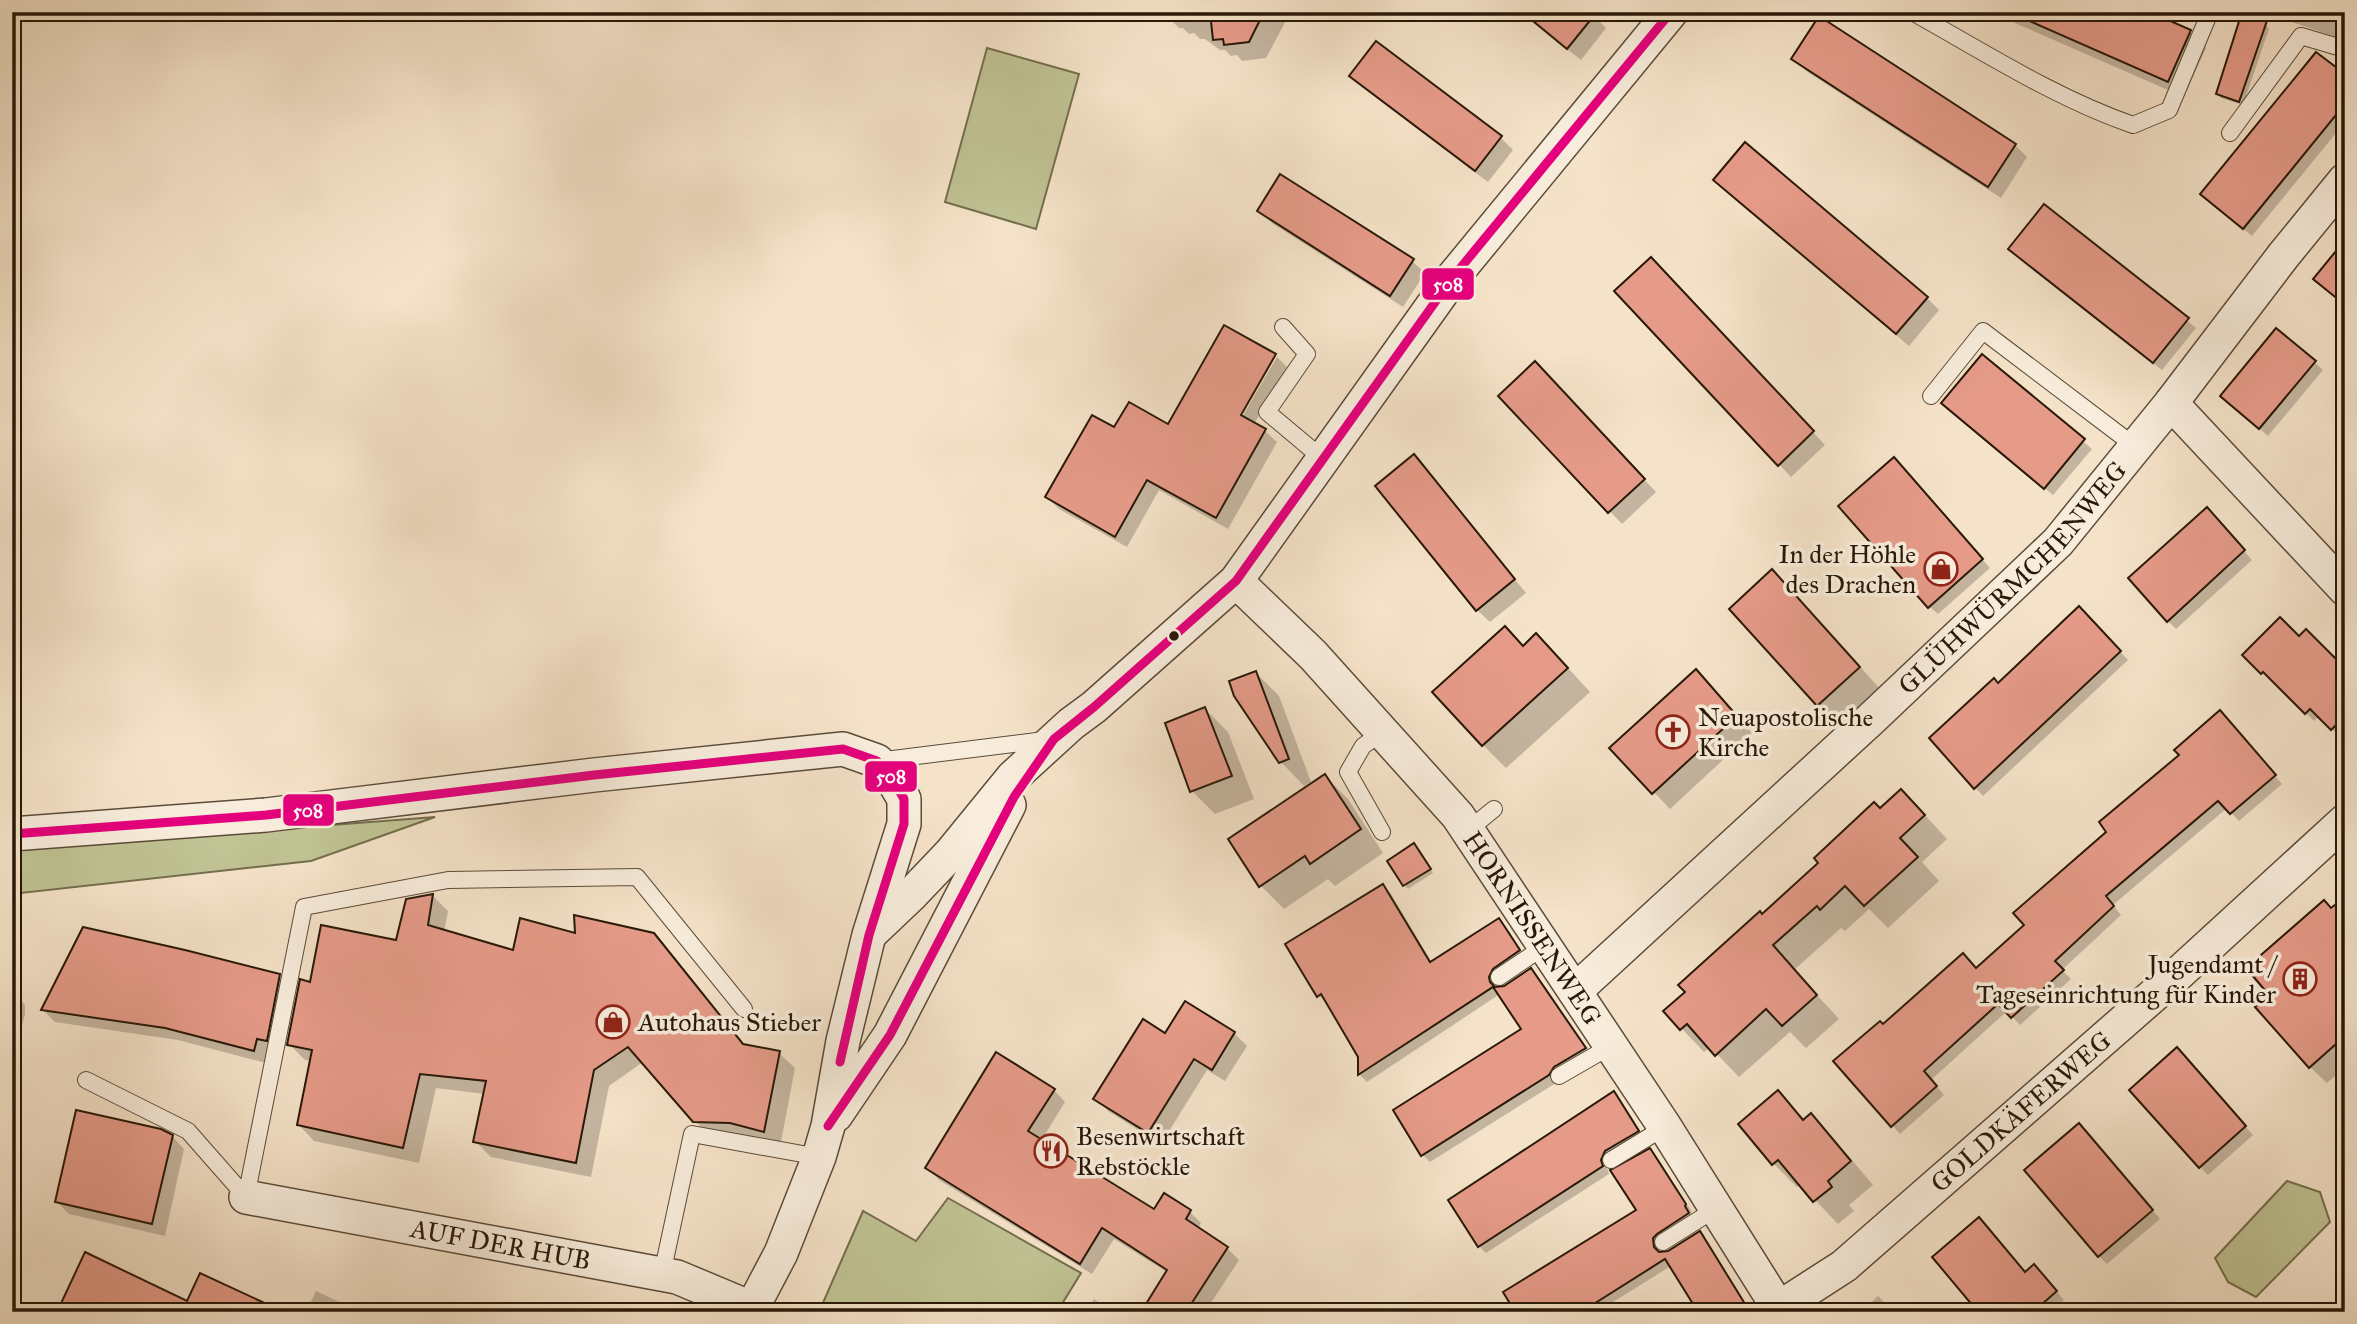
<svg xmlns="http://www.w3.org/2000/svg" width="2357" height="1324" font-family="'IM FELL Great Primer',serif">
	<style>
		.green { fill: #c0c394; stroke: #746e4e; stroke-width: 2 }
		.shadow { fill: #0003 }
		.building { fill: #e69b89; stroke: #281807; stroke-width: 2 }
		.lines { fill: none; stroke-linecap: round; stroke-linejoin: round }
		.service-casing { stroke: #5b4b38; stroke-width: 18 }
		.minor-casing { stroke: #5b4b38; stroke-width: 36 }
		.service { stroke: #f8eddc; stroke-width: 16 }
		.minor { stroke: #f8eddc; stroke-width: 33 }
		.bus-1-casing { stroke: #f8eddc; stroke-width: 14 }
		.bus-1 { stroke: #e5007d; stroke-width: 9 }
		.bus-dot { fill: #281807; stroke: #f8eddc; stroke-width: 2.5 }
		.labels { text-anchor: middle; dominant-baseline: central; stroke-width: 7; stroke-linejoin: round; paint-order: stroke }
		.poi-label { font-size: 26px; fill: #281807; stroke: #f8eddc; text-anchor: start }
		.street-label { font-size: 26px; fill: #281807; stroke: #f8eddc }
		.line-badge { stroke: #f8eddc; stroke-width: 2.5 }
		.badge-label { font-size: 19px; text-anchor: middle; font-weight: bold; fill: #fff }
	</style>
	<rect width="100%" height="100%" fill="#f5e3c9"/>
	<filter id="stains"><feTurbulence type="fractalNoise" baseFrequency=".00286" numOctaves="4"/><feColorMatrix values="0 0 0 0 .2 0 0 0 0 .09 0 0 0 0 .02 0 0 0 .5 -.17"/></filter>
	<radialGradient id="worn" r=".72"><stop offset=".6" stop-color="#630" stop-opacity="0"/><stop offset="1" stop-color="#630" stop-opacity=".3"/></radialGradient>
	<g class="green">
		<path d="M987,48L1079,74L1036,229L945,202Z"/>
		<path d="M435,817L311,861L12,894V850Z"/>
		<path d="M2287,1181L2320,1192L2330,1222L2256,1297L2228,1282L2215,1258Z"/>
		<path d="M948,1198L1081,1273L1057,1312H819L863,1211L916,1241Z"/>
	</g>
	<g class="shadow">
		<path d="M1154,12H1289L1290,13L1266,58L1242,61L1237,55L1231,56L1225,50H1220L1205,39H1200L1194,33L1189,34L1183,28H1179L1173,22H1168Z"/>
		<path d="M1521,12H1590L1606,28L1581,60Z"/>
		<path d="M2005,12H2146L2190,32L2206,48L2184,97L2015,23Z"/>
		<path d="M2270,12H2344L2336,37L2274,16Z"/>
		<path d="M2251,21L2266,25L2269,29L2243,105L2221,98L2217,94Z"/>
		<path d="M1794,59L2015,145L2027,157L2001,198L1806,71Z"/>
		<path d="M1352,76L1500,137L1513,150L1488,182L1364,88Z"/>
		<path d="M2345,76V122L2252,236L2210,202Z"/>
		<path d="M1715,180L1927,298L1939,310L1909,346Z"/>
		<path d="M2045,206L2196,328L2162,370L2019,257Z"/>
		<path d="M1260,211L1412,261L1425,273L1403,307L1272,223Z"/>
		<path d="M1663,271L1825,445L1791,477L1779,464Z"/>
		<path d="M1225,327L1276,356H1273L1235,422L1238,424L1277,357L1287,367L1254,424L1265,431L1277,442L1228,529L1159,490L1127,547L1059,509L1047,497L1092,417L1115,430L1130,405L1169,427Z"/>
		<path d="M1982,356L2092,449L2053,495L1943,403Z"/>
		<path d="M2314,362L2323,370L2268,436L2230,404Z"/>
		<path d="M1547,376L1656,492L1622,524L1501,396Z"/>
		<path d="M1414,456L1526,593L1490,622L1477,610Z"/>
		<path d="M1902,467L1990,568L1938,614L1929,606Z"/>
		<path d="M2215,518L2252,560L2176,629L2168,621Z"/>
		<path d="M1795,595L1882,691L1841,728L1731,609Z"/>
		<path d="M2079,608L2128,660L1983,796L1931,739L1998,685Z"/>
		<path d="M1524,647L1559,658L1590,692L1506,768L1483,745Z"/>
		<path d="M2245,655L2345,671V732L2340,737L2319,716L2314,721Z"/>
		<path d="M1696,671L1752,733L1670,809L1612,748Z"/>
		<path d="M1256,673L1279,696L1311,782L1304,786L1281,762Z"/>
		<path d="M1205,709L1228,732L1254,799L1215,814L1192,791Z"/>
		<path d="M2228,720L2282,784L2239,821L2227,808L2113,905L2121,915L2062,970L2071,979L2020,1025L2007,1011L1931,1080L1944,1095L1900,1134L1892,1125L1883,1027L1976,970L2026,925L2109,832Z"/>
		<path d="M1325,776L1348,799L1383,853L1335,886L1328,879L1284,909L1261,886Z"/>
		<path d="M1880,810L1924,814L1947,839L1922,862L1939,881L1888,928L1869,909L1845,931L1841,928L1794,970L1839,1019L1806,1048L1790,1032L1739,1077L1710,1047L1704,1052L1665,1011L1762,916Z"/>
		<path d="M1418,849L1433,873L1408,889L1404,885Z"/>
		<path d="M1383,887L1391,894L1432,963L1499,920L1506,927L1526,958L1500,976L1496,988H1505L1531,970L1538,978L1592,1056L1556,1083L1430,1162L1423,1155L1523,1030L1500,994L1367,1082L1360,1075V1057L1327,1002L1318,995Z"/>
		<path d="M432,895L448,911L444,932L515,953L577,935L653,934L669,951L746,1046L779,1053L795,1068L780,1147L710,1137L643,1062L609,1086L591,1177L491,1157L475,1141L485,1094L436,1088L419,1163L314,1141L299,1125L311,1061L305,1060L289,1044L311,984L397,942Z"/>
		<path d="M2345,899V1067L2327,1083L2310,1067L2332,911Z"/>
		<path d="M279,976L292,988L266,1063L178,1040L55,1022L43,1010Z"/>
		<path d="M12,992L25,1005V1014L12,1063Z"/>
		<path d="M1186,1003L1234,1033L1247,1046L1225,1081L1207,1070L1161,1144L1108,1111L1096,1099L1166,1035Z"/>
		<path d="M2185,1058L2253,1135L2208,1175L2200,1167Z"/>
		<path d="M1054,1090L1065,1102L1041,1141L1155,1211L1190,1212L1201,1223L1198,1229L1227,1248L1239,1260L1205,1312H1142L1167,1272L1114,1239L1092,1274L939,1180L927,1168Z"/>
		<path d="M1778,1092L1805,1120L1811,1116L1834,1139L1873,1185L1849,1205L1854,1211L1838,1224L1800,1184L1797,1187L1774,1164L1740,1124Z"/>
		<path d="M1614,1094L1645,1138L1612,1158L1607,1167L1609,1174L1486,1253L1479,1246Z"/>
		<path d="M2087,1134L2160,1219L2107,1264L2099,1256Z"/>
		<path d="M172,1136L184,1149L165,1236L69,1214L56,1201Z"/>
		<path d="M1650,1150L1657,1157L1692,1212L1690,1213L1695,1220L1659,1245L1660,1253H1669L1700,1233L1706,1240L1751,1312H1691L1697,1308L1671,1266L1597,1312H1518L1639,1211Z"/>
		<path d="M2025,1273L2042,1274L2064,1300L2050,1312H1980Z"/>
		<path d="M316,1291L361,1312H306Z"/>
		<path d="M1878,1296L1893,1312H1861Z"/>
		<path d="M1094,1299L1113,1312H1086Z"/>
	</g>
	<g class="building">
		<path d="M1210,12H1264L1249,42L1224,45L1223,39L1213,40Z"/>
		<path d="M1522,12H1597L1567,49Z"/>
		<path d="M2009,12H2150L2191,30L2168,82Z"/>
		<path d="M2242,12H2270L2239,102L2216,94Z"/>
		<path d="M1819,16L2016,144L1988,187L1791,59Z"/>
		<path d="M1376,41L1502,136L1475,171L1349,76Z"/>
		<path d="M2316,52L2345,74V104L2243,229L2200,194Z"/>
		<path d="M1745,142L1928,297L1896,334L1713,180Z"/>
		<path d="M1280,174L1414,259L1390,296L1257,211Z"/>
		<path d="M2044,204L2189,318L2153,363L2008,249Z"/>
		<path d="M2345,240V305L2313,279Z"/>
		<path d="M1651,257L1814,431L1778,466L1614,291Z"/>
		<path d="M1224,325L1276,354L1241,415L1266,429L1216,518L1147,480L1115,537L1045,497L1092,415L1114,427L1129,402L1168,424Z"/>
		<path d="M2276,328L2316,361L2259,429L2220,396Z"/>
		<path d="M1982,354L2085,439L2044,489L1941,403Z"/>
		<path d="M1535,361L1645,479L1608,513L1498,396Z"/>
		<path d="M1414,454L1515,579L1476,611L1375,486Z"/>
		<path d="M1894,457L1983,559L1928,608L1838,506Z"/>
		<path d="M2207,507L2245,550L2167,622L2128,578Z"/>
		<path d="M1772,569L1860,667L1817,706L1729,609Z"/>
		<path d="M2079,606L2121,651L1974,789L1929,738L1994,678L1998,683Z"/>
		<path d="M2280,617L2299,636L2306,629L2345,668V716L2331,730L2310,709L2305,714L2263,672L2261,674L2242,655Z"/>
		<path d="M1505,626L1523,646L1536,633L1568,668L1482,746L1432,692Z"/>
		<path d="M1696,669L1737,716L1652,794L1609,748Z"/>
		<path d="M1256,671L1289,759L1279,763L1234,696L1229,681Z"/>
		<path d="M1205,707L1232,776L1190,792L1165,723Z"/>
		<path d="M2220,710L2276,775L2230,814L2218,801L2106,896L2114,906L2055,961L2064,970L2011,1018L1998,1004L1924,1071L1937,1086L1891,1127L1833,1061L1880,1021L1883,1024L1963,953L1976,968L2024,925L2013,913L2106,832L2099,822L2179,755L2174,750Z"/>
		<path d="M1325,774L1361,829L1310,864L1305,856L1259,887L1228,839Z"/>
		<path d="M1901,789L1925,815L1900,838L1918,857L1864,906L1845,886L1820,910L1817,906L1773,945L1817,995L1782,1026L1766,1009L1715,1056L1687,1024L1680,1030L1663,1011L1685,992L1678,985L1760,911L1762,914L1818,863L1814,858L1874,802L1880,808Z"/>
		<path d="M1414,843L1431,869L1403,886L1387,861Z"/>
		<path d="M1383,884L1430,962L1499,918L1520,950L1493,969L1489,977L1490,982L1495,987L1504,986L1531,968L1586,1048L1554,1067L1549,1075L1421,1156L1393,1110L1521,1029L1493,987L1358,1075V1057L1321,994L1317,997L1285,944Z"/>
		<path d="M433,894L428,925L513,950L520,918L575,933L574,915L654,933L743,1044L780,1051L764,1132L730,1123L693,1122L628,1047L594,1070L576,1163L473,1142L486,1081L420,1074L403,1148L297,1125L312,1050L287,1045L300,979L310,982L321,925L396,940L406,899Z"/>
		<path d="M2345,897V1036L2309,1068L2255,1007L2269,995L2246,968L2324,900L2331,908Z"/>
		<path d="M83,927L185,950L280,974L267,1041L257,1039L254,1051L165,1028L41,1010Z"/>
		<path d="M1185,1001L1235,1032L1212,1070L1194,1059L1148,1133L1093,1099L1143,1019L1165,1033Z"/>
		<path d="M2177,1047L2246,1126L2199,1168L2129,1090Z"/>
		<path d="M996,1052L1055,1089L1028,1131L1154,1209L1164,1193L1191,1210L1186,1219L1228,1247L1186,1312H1141L1167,1270L1102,1228L1080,1264L925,1168Z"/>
		<path d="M1778,1090L1803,1120L1811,1113L1851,1161L1828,1181L1832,1187L1813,1202L1778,1160L1772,1165L1738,1124Z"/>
		<path d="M1614,1091L1639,1131L1605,1151L1601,1160L1603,1166L1478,1247L1448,1200Z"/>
		<path d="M76,1110L161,1129L173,1135L152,1224L55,1202Z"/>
		<path d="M2079,1123L2153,1210L2098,1257L2024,1170Z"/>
		<path d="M1650,1148L1686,1204L1685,1206L1689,1213L1657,1234L1653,1238L1654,1247L1659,1252L1668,1251L1700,1231L1750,1312H1698L1665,1259L1581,1312H1515L1503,1292L1636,1210L1610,1170Z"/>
		<path d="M1979,1217L2025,1272L2034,1264L2057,1291L2033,1312H1978L1932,1257Z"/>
		<path d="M85,1252L187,1301L200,1273L284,1312H57Z"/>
	</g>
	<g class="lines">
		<defs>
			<g id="service">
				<path d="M1912,12C1984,52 2055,98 2133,125L2169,110L2210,12"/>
				<path d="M2230,133L2301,36L2345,49"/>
				<path d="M1283,327L1307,354L1267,412L1323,459"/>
				<path d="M1931,396L1983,331L2136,447"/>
				<path d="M877,761L1045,740"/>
				<path d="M1467,831L1494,809"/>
				<path d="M1382,832L1348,772L1363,746L1384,731"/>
				<path d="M1499,977L1545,946"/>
				<path d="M1559,1076L1611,1046"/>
				<path d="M86,1080L188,1131L246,1197L304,907L448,880L637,877L744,1009"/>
				<path d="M1611,1160L1665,1127"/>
				<path d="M1663,1242L1717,1208"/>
				<path d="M662,1274L692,1134L819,1157"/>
			</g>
			<g id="minor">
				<path d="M2171,403L2345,589"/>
				<path id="s1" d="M1236,581L1313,655L1458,816L1665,1127L1781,1312"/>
				<path d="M12,834L266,815L594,775L843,749L877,761L890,775L904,799V824L869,935L843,1041L828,1126L819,1157L781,1253L750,1312"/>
				<path d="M870,934L910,896L951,853L1013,777L1071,724L1094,707L1236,581L1453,277L1671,12"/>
				<path id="s2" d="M1575,991L1870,720L2058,542L2171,403L2283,256L2345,180"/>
				<path d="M836,1115L890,1035L1009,805"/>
				<path id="s3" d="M246,1197L677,1277L751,1308"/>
				<path id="s4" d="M1779,1308L1844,1266L2179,973L2345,821"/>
			</g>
		</defs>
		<use href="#service" class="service-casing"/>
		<use href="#minor" class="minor-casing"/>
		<use href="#service" class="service"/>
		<use href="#minor" class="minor"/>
		<defs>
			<g id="bus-1">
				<path d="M12,834L266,815L594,775L843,749L877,761L890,775L904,799V824L869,935L840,1062"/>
				<path d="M828,1126L890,1035L1014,797L1054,739L1094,707L1236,581L1453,277L1671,12"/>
			</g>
		</defs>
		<use href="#bus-1" class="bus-1-casing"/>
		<use href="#bus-1" class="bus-1"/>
	</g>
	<defs>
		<symbol id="shop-ring" viewBox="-11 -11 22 22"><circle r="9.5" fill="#f8eddc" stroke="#8f2418" stroke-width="1.5"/><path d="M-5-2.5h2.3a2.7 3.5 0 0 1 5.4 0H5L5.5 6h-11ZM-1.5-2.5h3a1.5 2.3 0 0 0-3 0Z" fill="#8f2418"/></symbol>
		<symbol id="church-ring" viewBox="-11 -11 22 22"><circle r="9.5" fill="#f8eddc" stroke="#8f2418" stroke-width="1.5"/><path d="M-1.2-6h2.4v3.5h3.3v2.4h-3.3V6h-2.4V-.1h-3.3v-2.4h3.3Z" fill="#8f2418"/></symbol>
		<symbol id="building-ring" viewBox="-11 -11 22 22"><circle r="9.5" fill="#f8eddc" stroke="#8f2418" stroke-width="1.5"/><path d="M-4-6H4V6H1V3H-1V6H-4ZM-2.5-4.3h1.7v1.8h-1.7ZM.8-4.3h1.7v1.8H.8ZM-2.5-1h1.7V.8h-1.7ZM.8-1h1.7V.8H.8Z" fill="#8f2418"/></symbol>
		<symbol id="restaurant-ring" viewBox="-11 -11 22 22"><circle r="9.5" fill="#f8eddc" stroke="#8f2418" stroke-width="1.5"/><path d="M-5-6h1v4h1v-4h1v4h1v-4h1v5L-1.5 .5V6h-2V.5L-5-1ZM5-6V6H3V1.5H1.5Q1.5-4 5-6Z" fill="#8f2418"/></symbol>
	</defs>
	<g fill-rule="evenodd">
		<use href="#shop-ring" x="1922" y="550" width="38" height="38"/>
		<use href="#church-ring" x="1654" y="713" width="38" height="38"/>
		<use href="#building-ring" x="2281" y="960" width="38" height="38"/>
		<use href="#shop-ring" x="594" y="1003" width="38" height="38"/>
		<use href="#restaurant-ring" x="1032" y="1132" width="38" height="38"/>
	</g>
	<circle class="bus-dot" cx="1174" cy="636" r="6"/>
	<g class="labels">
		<g class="poi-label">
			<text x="1916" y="554" text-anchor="end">In der Höhle<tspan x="1916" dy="30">des Drachen</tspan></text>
			<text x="1698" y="717">Neuapostolische<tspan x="1698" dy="30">Kirche</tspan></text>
			<text x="2276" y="964" text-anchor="end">Jugendamt /<tspan x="2276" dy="30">Tageseinrichtung für Kinder</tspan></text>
			<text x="638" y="1022">Autohaus Stieber</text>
			<text x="1076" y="1136">Besenwirtschaft<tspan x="1076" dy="30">Rebstöckle</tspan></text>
		</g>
		<g class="street-label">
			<text stroke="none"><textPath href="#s2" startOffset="602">GLÜHWÜRMCHENWEG</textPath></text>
			<text stroke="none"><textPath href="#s1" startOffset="458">HORNISSENWEG</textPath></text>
			<text stroke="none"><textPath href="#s4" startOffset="312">GOLDKÄFERWEG</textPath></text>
			<text stroke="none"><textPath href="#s3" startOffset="259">AUF DER HUB</textPath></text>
		</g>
	</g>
	<g class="line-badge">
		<rect x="1421" y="267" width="54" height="34" rx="7" fill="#e5007d"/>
		<rect x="864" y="760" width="54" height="33" rx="7" fill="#e5007d"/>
		<rect x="282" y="793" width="53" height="34" rx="7" fill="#e5007d"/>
	</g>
	<g class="badge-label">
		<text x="1448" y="291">508</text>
		<text x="891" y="783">508</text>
		<text x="308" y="817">508</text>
	</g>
	<rect width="2357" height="1324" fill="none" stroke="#f5e3c9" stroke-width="42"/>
	<rect x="14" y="14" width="2329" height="1296" fill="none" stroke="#281807" stroke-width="3.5"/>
	<rect x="21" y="21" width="2315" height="1282" fill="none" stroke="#281807" stroke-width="2"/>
	<rect width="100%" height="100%" filter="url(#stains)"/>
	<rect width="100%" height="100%" fill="url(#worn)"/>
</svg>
